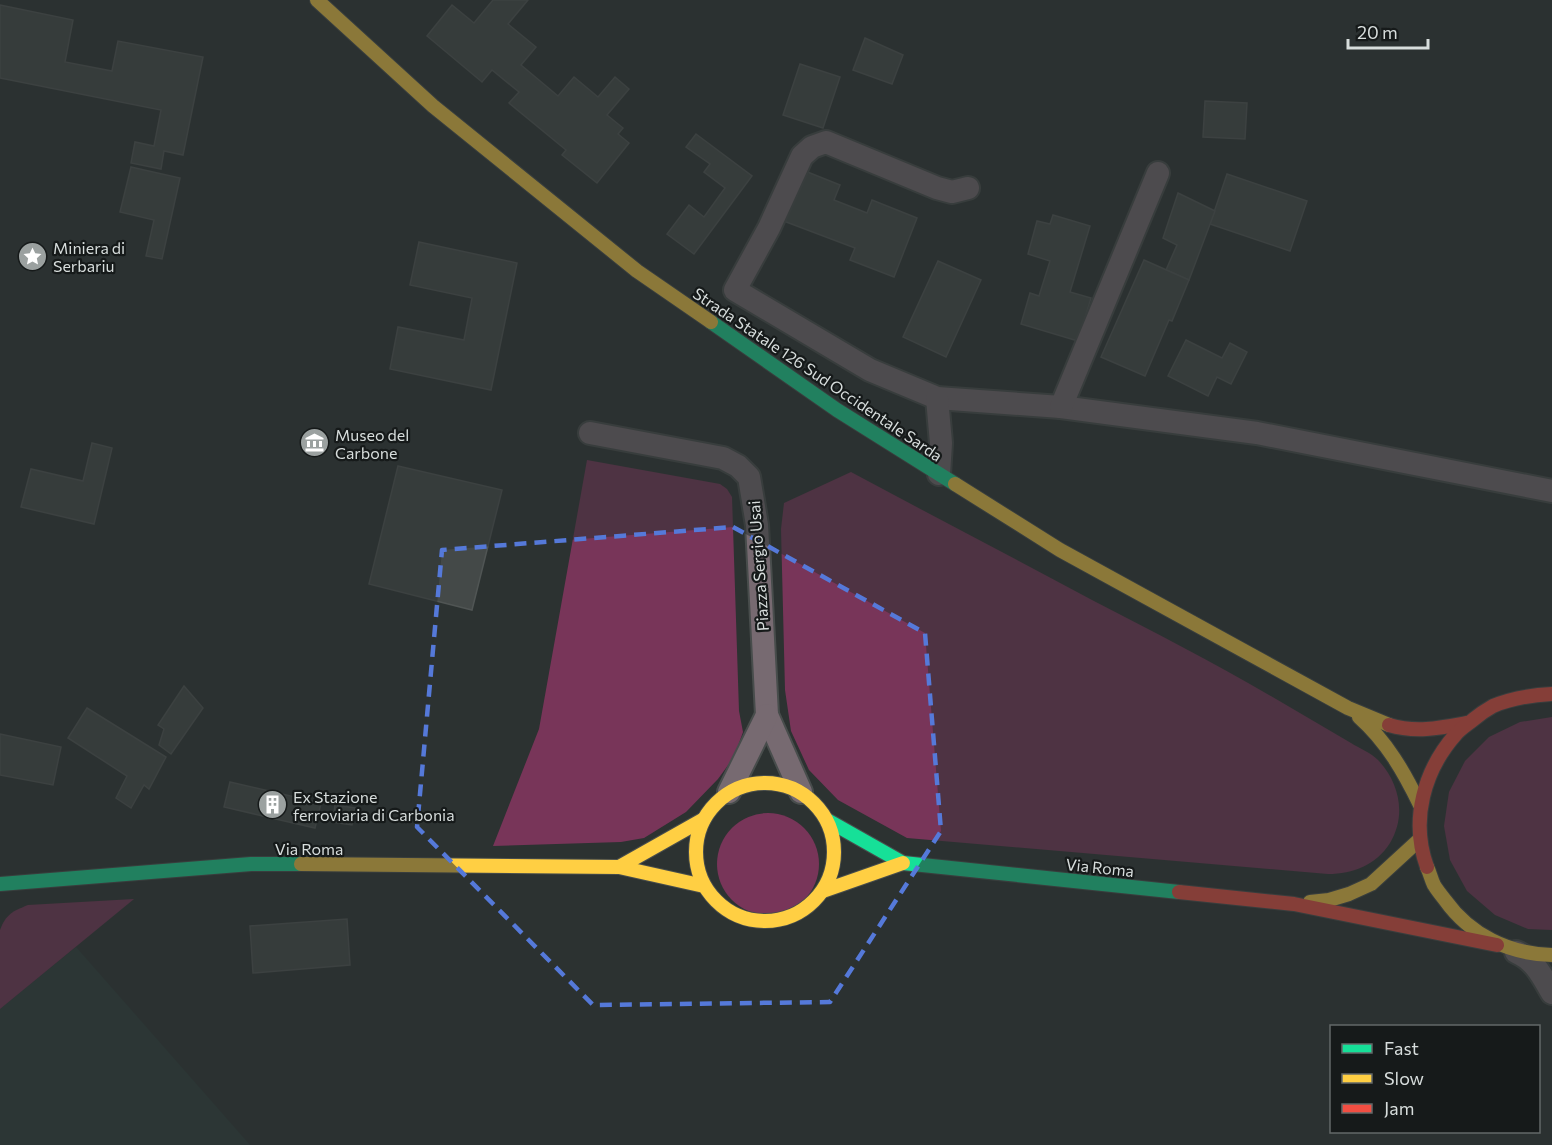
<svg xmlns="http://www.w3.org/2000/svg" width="1552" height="1145" font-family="Commissioner,sans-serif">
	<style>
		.built { fill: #2d3d3b }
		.green { fill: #783559 }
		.building { fill: #444948; stroke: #505554; stroke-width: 1.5 }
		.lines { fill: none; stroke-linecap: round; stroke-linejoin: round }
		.street-casing { stroke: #484d4c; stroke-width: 26 }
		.fast-casing { stroke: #484d4c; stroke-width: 16 }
		.slow-casing { stroke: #484d4c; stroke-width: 16 }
		.jam-casing { stroke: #484d4c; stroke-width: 16 }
		.street { stroke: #776a71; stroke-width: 22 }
		.fast { stroke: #16e098; stroke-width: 14 }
		.slow { stroke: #ffcf43; stroke-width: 14 }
		.jam { stroke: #f24e42; stroke-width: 14 }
		.marked { fill: none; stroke: #5579d9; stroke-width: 4.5; stroke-dasharray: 12 8; stroke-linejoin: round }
		.labels { text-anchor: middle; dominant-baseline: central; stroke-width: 4.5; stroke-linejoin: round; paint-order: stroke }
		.poi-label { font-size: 16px; fill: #d7dddc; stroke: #161a1a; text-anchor: start }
		.street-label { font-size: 16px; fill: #d7dddc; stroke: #161a1a }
	</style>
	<rect width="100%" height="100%" fill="#2c3231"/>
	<path class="built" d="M76,947L250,1145H0V1009Z"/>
	<g class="green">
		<path d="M587,460L720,484L727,489L732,497L739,711L743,732L734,757L718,779L686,812L644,838L621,842L493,846L539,729Z"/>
		<path d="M851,472C931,515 1012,557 1092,600C1154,632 1216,664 1276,699C1301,714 1326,728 1351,743C1359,748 1371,753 1378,760C1399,782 1407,815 1390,843C1376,865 1353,874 1328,874L907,838L838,800L809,770L791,731L785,690L781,529L784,503Z"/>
		<path d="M1552,717V930L1528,929L1495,915L1467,891L1450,860L1444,826L1449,792L1465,761L1489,737L1520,722Z"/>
		<circle cx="768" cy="864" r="51"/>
		<path d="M134,899L0,1009V930C6,914 13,911 28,905Z"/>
	</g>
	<g class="building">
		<path d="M493,0H528L508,24L536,47L521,65L558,96L574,77L598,97L615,77L629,89L607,115L623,128L618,134L629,143L597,183L562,155L566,150L509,103L519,92L492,70L482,82L427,36L452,5L474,23Z"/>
		<path d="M0,5L73,20L65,62L112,71L118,41L203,57L183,155L164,151L161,169L131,163L135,142L154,146L161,110L0,78Z"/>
		<path d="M865,38L903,55L892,84L853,70Z"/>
		<path d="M800,64L840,77L823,128L783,115Z"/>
		<path d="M1205,101L1247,103L1245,139L1203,137Z"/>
		<path d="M696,134L752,176L694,254L667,234L689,205L704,217L725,188L704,172L710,164L686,147Z"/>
		<path d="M131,167L180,178L162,259L146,256L154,220L120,212Z"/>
		<path d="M800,169L840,185L834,200L867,213L872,200L917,218L894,277L850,260L855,248L781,220Z"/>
		<path d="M1227,174L1307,201L1290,251L1210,224Z"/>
		<path d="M1178,193L1215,211L1189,280L1166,270L1177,245L1163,238Z"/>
		<path d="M1053,215L1090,226L1070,292L1091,298L1078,341L1021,324L1030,293L1039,296L1050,261L1028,254L1037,221L1050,224Z"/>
		<path d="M419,242L517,263L491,390L390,369L398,327L464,340L472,298L410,285Z"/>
		<path d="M1144,260L1189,280L1172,321L1169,320L1145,376L1101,357Z"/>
		<path d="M938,261L981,280L946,357L903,337Z"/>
		<path d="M1186,340L1222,358L1230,343L1247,352L1231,384L1217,377L1208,396L1168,376Z"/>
		<path d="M92,443L112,448L94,524L21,507L31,469L83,481Z"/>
		<path d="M398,466L502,490L472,610L369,584Z"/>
		<path d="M184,686L203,708L171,754L159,745L164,729L158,725Z"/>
		<path d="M87,708L166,757L149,789L144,785L131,808L116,798L127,776L68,738Z"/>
		<path d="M0,734L61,747L53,785L0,775Z"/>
		<path d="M230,782L321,803L315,828L224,807Z"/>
		<path d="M335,805L355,808L352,825L333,822Z"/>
		<path d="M347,919L350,965L253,973L250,926Z"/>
	</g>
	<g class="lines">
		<defs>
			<g id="street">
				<path d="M968,188L952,192L937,188L826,142L812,147L802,156L769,228L735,290L870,370L937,398L1061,407L1257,433L1552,491"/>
				<path d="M937,398L941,443L939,474"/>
				<path d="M1061,407L1158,173"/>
				<path d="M590,433L723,458L738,466L749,477L757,525L767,715L801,792"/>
				<path d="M729,792L767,715"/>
				<path d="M1516,952C1535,960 1542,976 1552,993"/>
			</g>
			<g id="fast">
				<path d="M711,322L837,410L955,484"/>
				<path d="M827,820L903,863L1179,892"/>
				<path d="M0,884L251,864H301"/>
			</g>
			<g id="slow">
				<path d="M317,0L433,106L637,271L711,322"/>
				<path d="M955,484L1060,550L1348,708L1389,725"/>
				<path d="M1359,717C1387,742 1404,772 1420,805"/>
				<circle cx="765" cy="852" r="69"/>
				<path d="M301,864L619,867L704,886"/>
				<path d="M619,867L704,819"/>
				<path d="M1427,867C1430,873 1431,879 1434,885C1437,890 1441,895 1445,900C1470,935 1509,954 1552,955"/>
				<path d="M823,891L903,863"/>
				<path d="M1310,902L1329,900L1349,894L1371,884L1419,840"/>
			</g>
			<g id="jam">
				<path d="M1389,725C1416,733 1440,728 1467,723"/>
				<path d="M1427,867C1410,820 1424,770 1456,734C1461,728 1468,724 1474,719C1480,714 1486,710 1493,706C1512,698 1532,695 1552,694"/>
				<path d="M1179,892L1294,904L1497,945"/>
			</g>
		</defs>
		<use href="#street" class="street-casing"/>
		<use href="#fast" class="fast-casing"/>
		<use href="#slow" class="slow-casing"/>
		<use href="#jam" class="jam-casing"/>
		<use href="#street" class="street"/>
		<use href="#fast" class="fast"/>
		<use href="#slow" class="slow"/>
		<use href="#jam" class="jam"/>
	</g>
	<path d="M0 0H1552V1145H0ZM733,527L925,633L941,831L830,1002L593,1005L417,827L442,550Z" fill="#2c3231" fill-opacity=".55" fill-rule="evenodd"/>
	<path class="marked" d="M733,527L925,633L941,831L830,1002L593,1005L417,827L442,550Z"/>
	<defs>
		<symbol id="sight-disc" viewBox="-11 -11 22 22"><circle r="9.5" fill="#9ba1a0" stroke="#161a1a"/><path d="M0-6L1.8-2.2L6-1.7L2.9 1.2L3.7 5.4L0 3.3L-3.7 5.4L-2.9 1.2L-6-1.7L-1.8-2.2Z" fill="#fff"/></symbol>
		<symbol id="museum-disc" viewBox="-11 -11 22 22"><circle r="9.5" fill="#9ba1a0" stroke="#161a1a"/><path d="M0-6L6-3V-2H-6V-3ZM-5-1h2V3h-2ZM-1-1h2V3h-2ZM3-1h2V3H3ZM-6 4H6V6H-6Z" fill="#fff"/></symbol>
		<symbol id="building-disc" viewBox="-11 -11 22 22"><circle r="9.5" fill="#9ba1a0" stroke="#161a1a"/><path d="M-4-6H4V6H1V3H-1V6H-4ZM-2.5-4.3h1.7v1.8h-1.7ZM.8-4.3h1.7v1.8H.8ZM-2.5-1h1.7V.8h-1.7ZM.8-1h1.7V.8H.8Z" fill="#fff"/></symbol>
	</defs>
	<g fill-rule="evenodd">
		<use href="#sight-disc" x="16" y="240" width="33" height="33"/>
		<use href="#museum-disc" x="298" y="426" width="33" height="33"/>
		<use href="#building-disc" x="256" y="788" width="33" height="33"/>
	</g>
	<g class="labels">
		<g class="poi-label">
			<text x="53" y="247">Miniera di<tspan x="53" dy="18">Serbariu</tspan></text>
			<text x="335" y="434">Museo del<tspan x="335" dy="18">Carbone</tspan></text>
			<text x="293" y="796">Ex Stazione<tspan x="293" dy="18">ferroviaria di Carbonia</tspan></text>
		</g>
		<g class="street-label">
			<text transform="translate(818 374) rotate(34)">Strada Statale 126 Sud Occidentale Sarda</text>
			<text transform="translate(758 566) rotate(-94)">Piazza Sergio Usai</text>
			<text x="309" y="848">Via Roma</text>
			<text transform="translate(1100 867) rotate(6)">Via Roma</text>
		</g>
	</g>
	<rect x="1330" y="1025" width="210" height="108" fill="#161a1a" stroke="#636868" stroke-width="1.5"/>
	<rect x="1342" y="1044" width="30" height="9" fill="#16e098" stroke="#636868" stroke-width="1.5"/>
	<text x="1384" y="1055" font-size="18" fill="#d7dddc">Fast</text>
	<rect x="1342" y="1074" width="30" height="9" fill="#ffcf43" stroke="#636868" stroke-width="1.5"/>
	<text x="1384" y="1085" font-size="18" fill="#d7dddc">Slow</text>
	<rect x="1342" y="1104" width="30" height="9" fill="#f24e42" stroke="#636868" stroke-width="1.5"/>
	<text x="1384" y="1115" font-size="18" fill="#d7dddc">Jam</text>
	<path d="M1348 39v9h80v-9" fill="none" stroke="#d7dddc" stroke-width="3"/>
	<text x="1357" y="39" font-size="18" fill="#d7dddc" stroke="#161a1a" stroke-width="4.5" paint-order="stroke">20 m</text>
</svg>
